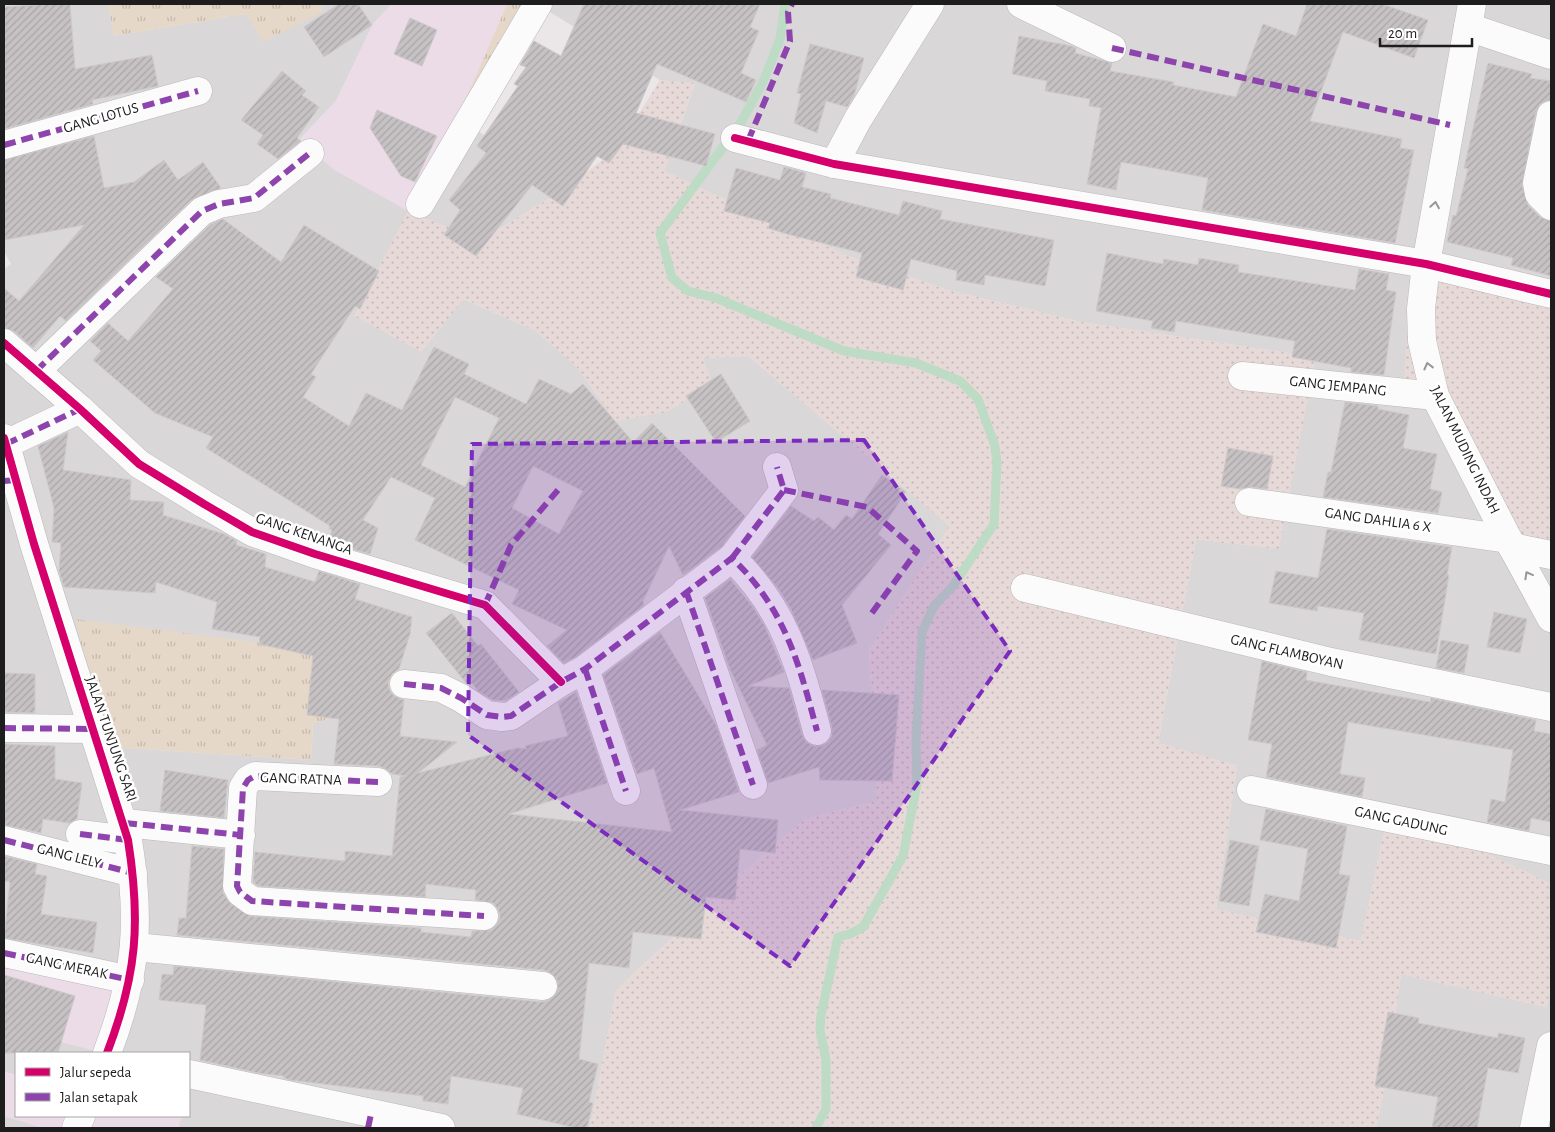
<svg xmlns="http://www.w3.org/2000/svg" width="1555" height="1132" font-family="'Alegreya Sans',sans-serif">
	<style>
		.residential { fill: #dad7d8; fill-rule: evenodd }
		.commercial { fill: #ecdce8 }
		.farmland { fill: url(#farmland-dots) }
		.grass { fill: url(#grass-tufts) }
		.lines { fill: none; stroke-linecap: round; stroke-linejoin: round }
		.stream { stroke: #bddbc5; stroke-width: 9 }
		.building { fill: url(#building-hatch); stroke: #cec8ca; fill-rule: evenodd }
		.minor-casing { stroke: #bab7b8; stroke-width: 29 }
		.tertiary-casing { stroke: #bab7b8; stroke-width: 29 }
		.minor { stroke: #fcfbfb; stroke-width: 28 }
		.tertiary { stroke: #fcfbfb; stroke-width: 28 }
		.quiet { stroke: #8e44ad; stroke-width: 6; stroke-dasharray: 12 6; stroke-linecap: butt }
		.cycleway-casing { stroke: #fff; stroke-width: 11 }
		.cycleway { stroke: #d6006c; stroke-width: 8 }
		.oneway { stroke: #989797 }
		.marked { fill: #7b2cbf; fill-opacity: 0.2; stroke: #7b2cbf; stroke-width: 4; stroke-dasharray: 10 6; stroke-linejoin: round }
		.labels { text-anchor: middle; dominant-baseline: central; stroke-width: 5; stroke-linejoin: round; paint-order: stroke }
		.street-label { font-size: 15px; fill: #1d1d1d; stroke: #fff }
	</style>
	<defs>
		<pattern id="farmland-dots" width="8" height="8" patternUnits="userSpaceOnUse" patternTransform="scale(1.25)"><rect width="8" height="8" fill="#e6d9d7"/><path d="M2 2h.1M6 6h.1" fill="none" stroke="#c5bab8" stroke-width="1.8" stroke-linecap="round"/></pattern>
		<pattern id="grass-tufts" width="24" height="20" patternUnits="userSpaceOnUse" patternTransform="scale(1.25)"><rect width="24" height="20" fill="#e6d8c8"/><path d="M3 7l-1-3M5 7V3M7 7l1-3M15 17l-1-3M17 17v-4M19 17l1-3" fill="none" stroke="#c5b9ab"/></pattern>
		<pattern id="building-hatch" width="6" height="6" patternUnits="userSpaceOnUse" patternTransform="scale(1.25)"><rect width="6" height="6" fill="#c6c2c3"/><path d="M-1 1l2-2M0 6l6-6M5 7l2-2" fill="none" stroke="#aaa6a7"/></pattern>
	</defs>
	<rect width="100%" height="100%" fill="#ebe6e7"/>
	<g class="residential">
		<path d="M4,4H108L114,36L246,14L322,12L321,4H392L373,24L336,101L298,141L458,117L563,190L481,240L421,352L463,299L536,331L575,365L616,421L712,383L703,358L748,356L950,526L869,650L877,801L805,819L740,875L616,990L590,1128H178L182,1116H189V1094L199,1062L189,1061V1053H16V1075L4,1072V1028L8,1030L4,946V269L11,264L4,251ZM381,707L313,723L311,760L111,747Z"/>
		<path d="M537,4H1551V884L1389,807L1361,941L1216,910L1237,766L1158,743L1196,540L1316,357L1081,322L948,290L846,255L664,171L695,84L660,80Z"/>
		<path d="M1401,974L1546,1007L1551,991V1128H1376L1386,1081Z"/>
		<path d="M4,1116L44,1128H4Z"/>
	</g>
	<g class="commercial">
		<path d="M392,4H507L458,117L408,211L336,171L298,141L336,101L373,24Z"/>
		<path d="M4,946L123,986L104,1053L4,1028Z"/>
		<path d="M4,1072L16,1075V1116H182L178,1128H44L4,1116Z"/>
	</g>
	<g class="farmland">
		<path d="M660,80L695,83L664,171L846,255L948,290L1081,322L1316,357L1279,549L1196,540L1158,742L1237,766L1216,909L1361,941L1389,806L1551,884V991L1546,1007L1401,974L1386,1081L1376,1128H590L616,990L740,875L805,819L877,801L869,650L949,526L748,356L703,358L713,384L667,412L616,421L575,365L536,331L464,299L421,352L354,316L408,211L481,240L563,190L617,149Z"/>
		<path d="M1413,254L1551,280V563L1517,558L1439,421L1404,378Z"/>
	</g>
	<g class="grass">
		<path d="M108,4H321L322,12L263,42L246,14L114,36Z"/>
		<path d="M507,4H537L458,117Z"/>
		<path d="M76,619L254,642L400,668L381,707L313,723L311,760L111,747L94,708Z"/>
	</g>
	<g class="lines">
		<path class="stream" d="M785,4L780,39L763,82L740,124L660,233L672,278L688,291L716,298L844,351L916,363L960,381L978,399L995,446L997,463L994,524L953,586L934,606L922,632L916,741L917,784L903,856L863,927L850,934L838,937L821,1015L820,1030L826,1060V1109L816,1128"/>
	</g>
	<g class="building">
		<path d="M52,4H70L75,69L152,55L158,86L92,100L93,104L4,129V7Z"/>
		<path d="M339,4H358L372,25L324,57L304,27Z"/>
		<path d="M584,4H760L750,27L759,31L741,73L756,80L746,102L657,64L636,113L715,134L706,166L623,144L609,163L597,156L563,206L532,185L476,256L444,235L460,210L449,200L486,153L477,146L518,86L514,84L526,67L520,65L534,41L561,56Z"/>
		<path d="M1307,4H1382L1428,20L1414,58L1343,32L1310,121L1402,139L1400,148L1414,150L1395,243L1202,210L1208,178L1121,162L1116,190L1087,184L1101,108L1089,106L1090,99L1045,91L1047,81L1012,74L1019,36L1071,46L1076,48L1075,53L1112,63L1110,71L1174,82L1173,85L1236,97L1263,24L1296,36Z"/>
		<path d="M410,18L437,30L422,66L394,54Z"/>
		<path d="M810,44L864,58L854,96L847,107L826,101L817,133L794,123L801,94L797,93Z"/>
		<path d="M1488,63L1532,74L1530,78L1551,81V100L1540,104L1536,112L1522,185L1528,205L1540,217L1551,221V276L1511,265L1513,258L1447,242L1453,215L1456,216L1468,169L1464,168Z"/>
		<path d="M282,71L306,91L302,95L319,107L297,138L301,141L278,159L257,144L263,135L241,120Z"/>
		<path d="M377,110L437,136L415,182L401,176L370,128Z"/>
		<path d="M94,136L104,188L134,182L164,160L178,180L203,162L221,188L191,200L66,321L60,316L33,348L14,331L4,328V288L19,301L84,225L4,240V160Z"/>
		<path d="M784,167L806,173L802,187L831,194L830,198L899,215L903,201L942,211L940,219L1054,240L1045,286L985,275L984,285L956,280L957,271L911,259L903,290L856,277L862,253L787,234L768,228L770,223L724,211L736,168L780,180Z"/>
		<path d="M223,219L281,262L304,225L379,271L360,309L355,306L311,374L316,377L303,397L349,426L366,393L402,410L434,347L469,364L464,374L526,404L539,379L571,394L583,384L633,442L652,423L745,516L721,547L683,575L669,546L643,601L644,605L577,656L564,663L547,646L567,630L512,604L519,590L415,540L435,498L391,477L363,520L378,528L370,554L328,542L332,530L329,529L330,526L206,448L213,437L155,413L93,360L101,351L90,341L108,323L128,341L173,289L156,277L211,224ZM455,397L499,418L465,487L421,465ZM533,466L583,491L559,534L512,508Z"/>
		<path d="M1107,253L1163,264L1164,259L1198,265L1199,258L1239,265L1238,272L1355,290L1359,269L1389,274L1386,290L1396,292L1384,375L1351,372V368L1292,357L1295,341L1176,321L1174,332L1151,328L1153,321L1096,311Z"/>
		<path d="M721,374L750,421L716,442L686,396Z"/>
		<path d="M1345,402L1378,406V409L1409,415L1403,448L1437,454L1430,489L1442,492L1438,513L1323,497L1328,472H1331Z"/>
		<path d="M68,432L63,470L131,480L130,500L164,502L163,515L224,534L237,541L236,545L266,554L265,567L315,582L319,571L360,584L355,599L412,617L410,634L399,669L392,674L388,683L390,691L394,696L404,700L400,736L457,742L418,773L517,748L527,749L525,746L568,736L558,703L576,692L607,783L509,814L672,832L654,768L637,774L603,675L660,632L716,725L739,792L680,810L778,820L775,853L740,849L735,900L706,897L701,939L633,932L629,968L589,963L579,1059L598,1064L589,1102L593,1103L587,1128H576L517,1114L523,1088L451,1076L448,1104L423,1101V1096L290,1080L284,1078V1076L258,1073L200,1060L206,1005L159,1000L162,974L173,975L174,966L542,1002L549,1000L555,995L558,988L557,980L552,974L544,970L177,935L179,918H186L192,846L224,849L223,893L231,904L250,916L421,928V932L471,937L472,931L491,930L497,924L500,917L498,909L493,903L475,900L476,890L426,884L425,897L258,886L253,882L255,852L345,861V851L392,856L400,777L405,776L392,774L386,769L379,766L334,764L339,719L307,715L313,656L259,644L260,637L212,629L217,602L156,582L155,593L64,587L59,571L61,543L52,542L54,508L38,446Z"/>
		<path d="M1228,448L1273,456L1267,489L1251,487L1240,489L1221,486Z"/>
		<path d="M882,475L906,492L878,534L891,545L842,605L857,643L813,660L791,609L778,588L752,557L791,506L814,521L818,517L834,530L846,515L852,519Z"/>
		<path d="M1327,529L1452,547L1447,575H1449L1436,654L1359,640L1364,613L1318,606L1317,611L1269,603L1276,571L1318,578Z"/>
		<path d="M730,579L752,606L764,625L784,672L748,686L789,688L802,735L806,742L813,746H821L828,742L832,736V727L822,690L899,695L892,781L820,780L819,767L768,783L757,750L767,745L730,669L705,598Z"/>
		<path d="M1494,612L1527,619L1520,653L1487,647Z"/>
		<path d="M452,613L478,646L481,644L519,692L505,701L493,700L478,691L472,683L470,685L466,683L426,633Z"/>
		<path d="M1441,640L1469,645L1464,673L1436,668Z"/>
		<path d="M1262,661L1307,672L1306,680L1430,702L1431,698L1536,720L1534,731L1551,734V822L1531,818L1529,831L1487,822L1491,799L1505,802L1513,750L1348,722L1340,774L1365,778L1362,797L1266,777L1272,744L1248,740Z"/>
		<path d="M4,673L35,674V713L4,712Z"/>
		<path d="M4,744L55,746V779L82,783L77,819L69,823L43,819L41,833L4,825Z"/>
		<path d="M165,770L228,780L224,818L160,811Z"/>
		<path d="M1266,809L1347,826L1339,874L1350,876L1336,948L1256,932L1265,894L1299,901L1308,849L1260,840Z"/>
		<path d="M1230,840L1259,846L1249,906L1219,901Z"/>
		<path d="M4,856L37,864L35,874L47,876L41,914L97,922L93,953L4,938L10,882L4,881Z"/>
		<path d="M4,975L75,996L58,1053H4Z"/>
		<path d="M1388,1012L1419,1018L1418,1023L1498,1038V1033L1525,1038L1518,1073L1488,1068L1477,1128H1432L1438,1097L1375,1086Z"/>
	</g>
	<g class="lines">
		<defs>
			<g id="minor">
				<path d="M1021,4L1112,48"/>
				<path d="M1468,27L1551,55"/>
				<path d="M1551,115L1537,183L1539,194L1551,206"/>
				<path d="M735,138L834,164L1426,264L1551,294"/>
				<path d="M4,145L198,91"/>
				<path d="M834,164L858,119L930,4"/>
				<path d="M420,204L538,4"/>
				<path d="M4,343L80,409L139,464L204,504L252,532L315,554L485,605L561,682"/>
				<path d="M36,371L202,211L219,204L254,198L310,153"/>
				<path d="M1242,376L1435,396"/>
				<path d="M6,444L80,409"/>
				<path d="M1249,502L1508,539"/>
				<path d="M1512,547L1551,555"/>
				<path d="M732,558L784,490L777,467"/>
				<path d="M1025,588L1331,662L1551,707"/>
				<path d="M686,591L753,785"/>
				<path d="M585,669L626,791"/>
				<path d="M404,684L441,688L461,698L487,715L502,717L511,716L561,682L585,669L732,558C785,609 799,663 817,731"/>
				<path d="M4,728L92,729"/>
				<path d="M378,782L255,776L248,780L243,788L237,886L240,892L252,901L484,916"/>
				<path d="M1251,790L1551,851"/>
				<path d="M125,823L241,835"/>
				<path d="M80,834L128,840"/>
				<path d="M4,840L133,873"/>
				<path d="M135,947L543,986"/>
				<path d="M4,953L130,980"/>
				<path d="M189,1074L441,1128"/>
			</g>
			<g id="tertiary">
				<path d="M1472,4L1426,264L1421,309L1422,341L1435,396L1508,539L1551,618"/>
				<path d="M4,438L34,544L128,840C141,922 137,975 107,1053"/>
				<path d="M76,1128L81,1116"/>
				<path d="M1534,1128L1551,1046"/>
			</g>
		</defs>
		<use href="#minor" class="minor-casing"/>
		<use href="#tertiary" class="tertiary-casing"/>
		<use href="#minor" class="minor"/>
		<use href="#tertiary" class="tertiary"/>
		<g class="quiet">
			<path d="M1112,48L1450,125"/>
			<path d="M748,141L790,41L788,12L792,4"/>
			<path d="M4,145L198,91"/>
			<path d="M36,371L202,211L219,204L254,198L310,153"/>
			<path d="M6,444L80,409"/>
			<path d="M4,481L17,480"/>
			<path d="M784,490L867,507L917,551L869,617"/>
			<path d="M732,558L784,490L777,467"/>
			<path d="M686,591L753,785"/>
			<path d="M485,605L511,545L558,490"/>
			<path d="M585,669L626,791"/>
			<path d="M404,684L441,688L461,698L487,715L502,717L511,716L561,682L585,669L732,558C785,609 799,663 817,731"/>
			<path d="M4,728L92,729"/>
			<path d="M378,782L255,776L248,780L243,788L237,886L240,892L252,901L484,916"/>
			<path d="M125,823L241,835"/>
			<path d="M80,834L128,840"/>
			<path d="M4,840L133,873"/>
			<path d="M4,953L130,980"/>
			<path d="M368,1128L371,1114"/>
		</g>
		<defs>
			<g id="cycleway">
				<path d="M735,138L834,164L1426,264L1551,294"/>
				<path d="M4,343L80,409L139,464L204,504L252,532L315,554L485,605L561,682"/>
				<path d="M4,438L34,544L128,840C141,922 137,975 107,1053"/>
			</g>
		</defs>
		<use href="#cycleway" class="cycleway-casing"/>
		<use href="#cycleway" class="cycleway"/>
	</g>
	<defs><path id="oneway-chevron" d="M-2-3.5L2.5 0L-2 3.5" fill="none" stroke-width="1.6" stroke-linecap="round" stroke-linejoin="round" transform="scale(1.25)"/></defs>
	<g class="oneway">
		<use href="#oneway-chevron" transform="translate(1435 205) rotate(-81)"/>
		<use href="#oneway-chevron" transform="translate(1428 366) rotate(-104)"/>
		<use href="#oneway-chevron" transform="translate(1528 575) rotate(-119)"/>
	</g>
	<path class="marked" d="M864,440L1010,651L790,966L468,735L472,444Z"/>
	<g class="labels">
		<g class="street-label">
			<text transform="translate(101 118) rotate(-16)">GANG LOTUS</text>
			<text transform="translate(1338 386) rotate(6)">GANG JEMPANG</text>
			<text transform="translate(1465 450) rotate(64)">JALAN MUDING INDAH</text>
			<text transform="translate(1378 520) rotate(8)">GANG DAHLIA 6 X</text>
			<text transform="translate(304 534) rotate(19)">GANG KENANGA</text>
			<text transform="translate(1287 652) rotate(13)">GANG FLAMBOYAN</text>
			<text transform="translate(111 739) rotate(71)">JALAN TUNJUNG SARI</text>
			<text transform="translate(301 779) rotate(2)">GANG RATNA</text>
			<text transform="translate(1401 821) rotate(12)">GANG GADUNG</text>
			<text transform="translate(69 856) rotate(14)">GANG LELY</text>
			<text transform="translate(67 966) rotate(12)">GANG MERAK</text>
		</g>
	</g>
	<rect width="1555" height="1132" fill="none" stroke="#1d1d1d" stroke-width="10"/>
	<rect x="15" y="1052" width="175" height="65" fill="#ffffff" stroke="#a5a5a5"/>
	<rect x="25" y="1068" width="25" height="8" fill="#d6006c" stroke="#a5a5a5"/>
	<text x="60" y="1077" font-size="15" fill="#1d1d1d">Jalur sepeda</text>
	<rect x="25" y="1093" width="25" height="8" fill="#8e44ad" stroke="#a5a5a5"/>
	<text x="60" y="1102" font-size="15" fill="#1d1d1d">Jalan setapak</text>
	<path d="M1380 38v8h92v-8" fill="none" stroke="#1d1d1d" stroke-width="2.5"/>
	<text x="1388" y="38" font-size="15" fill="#1d1d1d" stroke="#ffffff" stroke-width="4" paint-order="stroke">20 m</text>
</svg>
